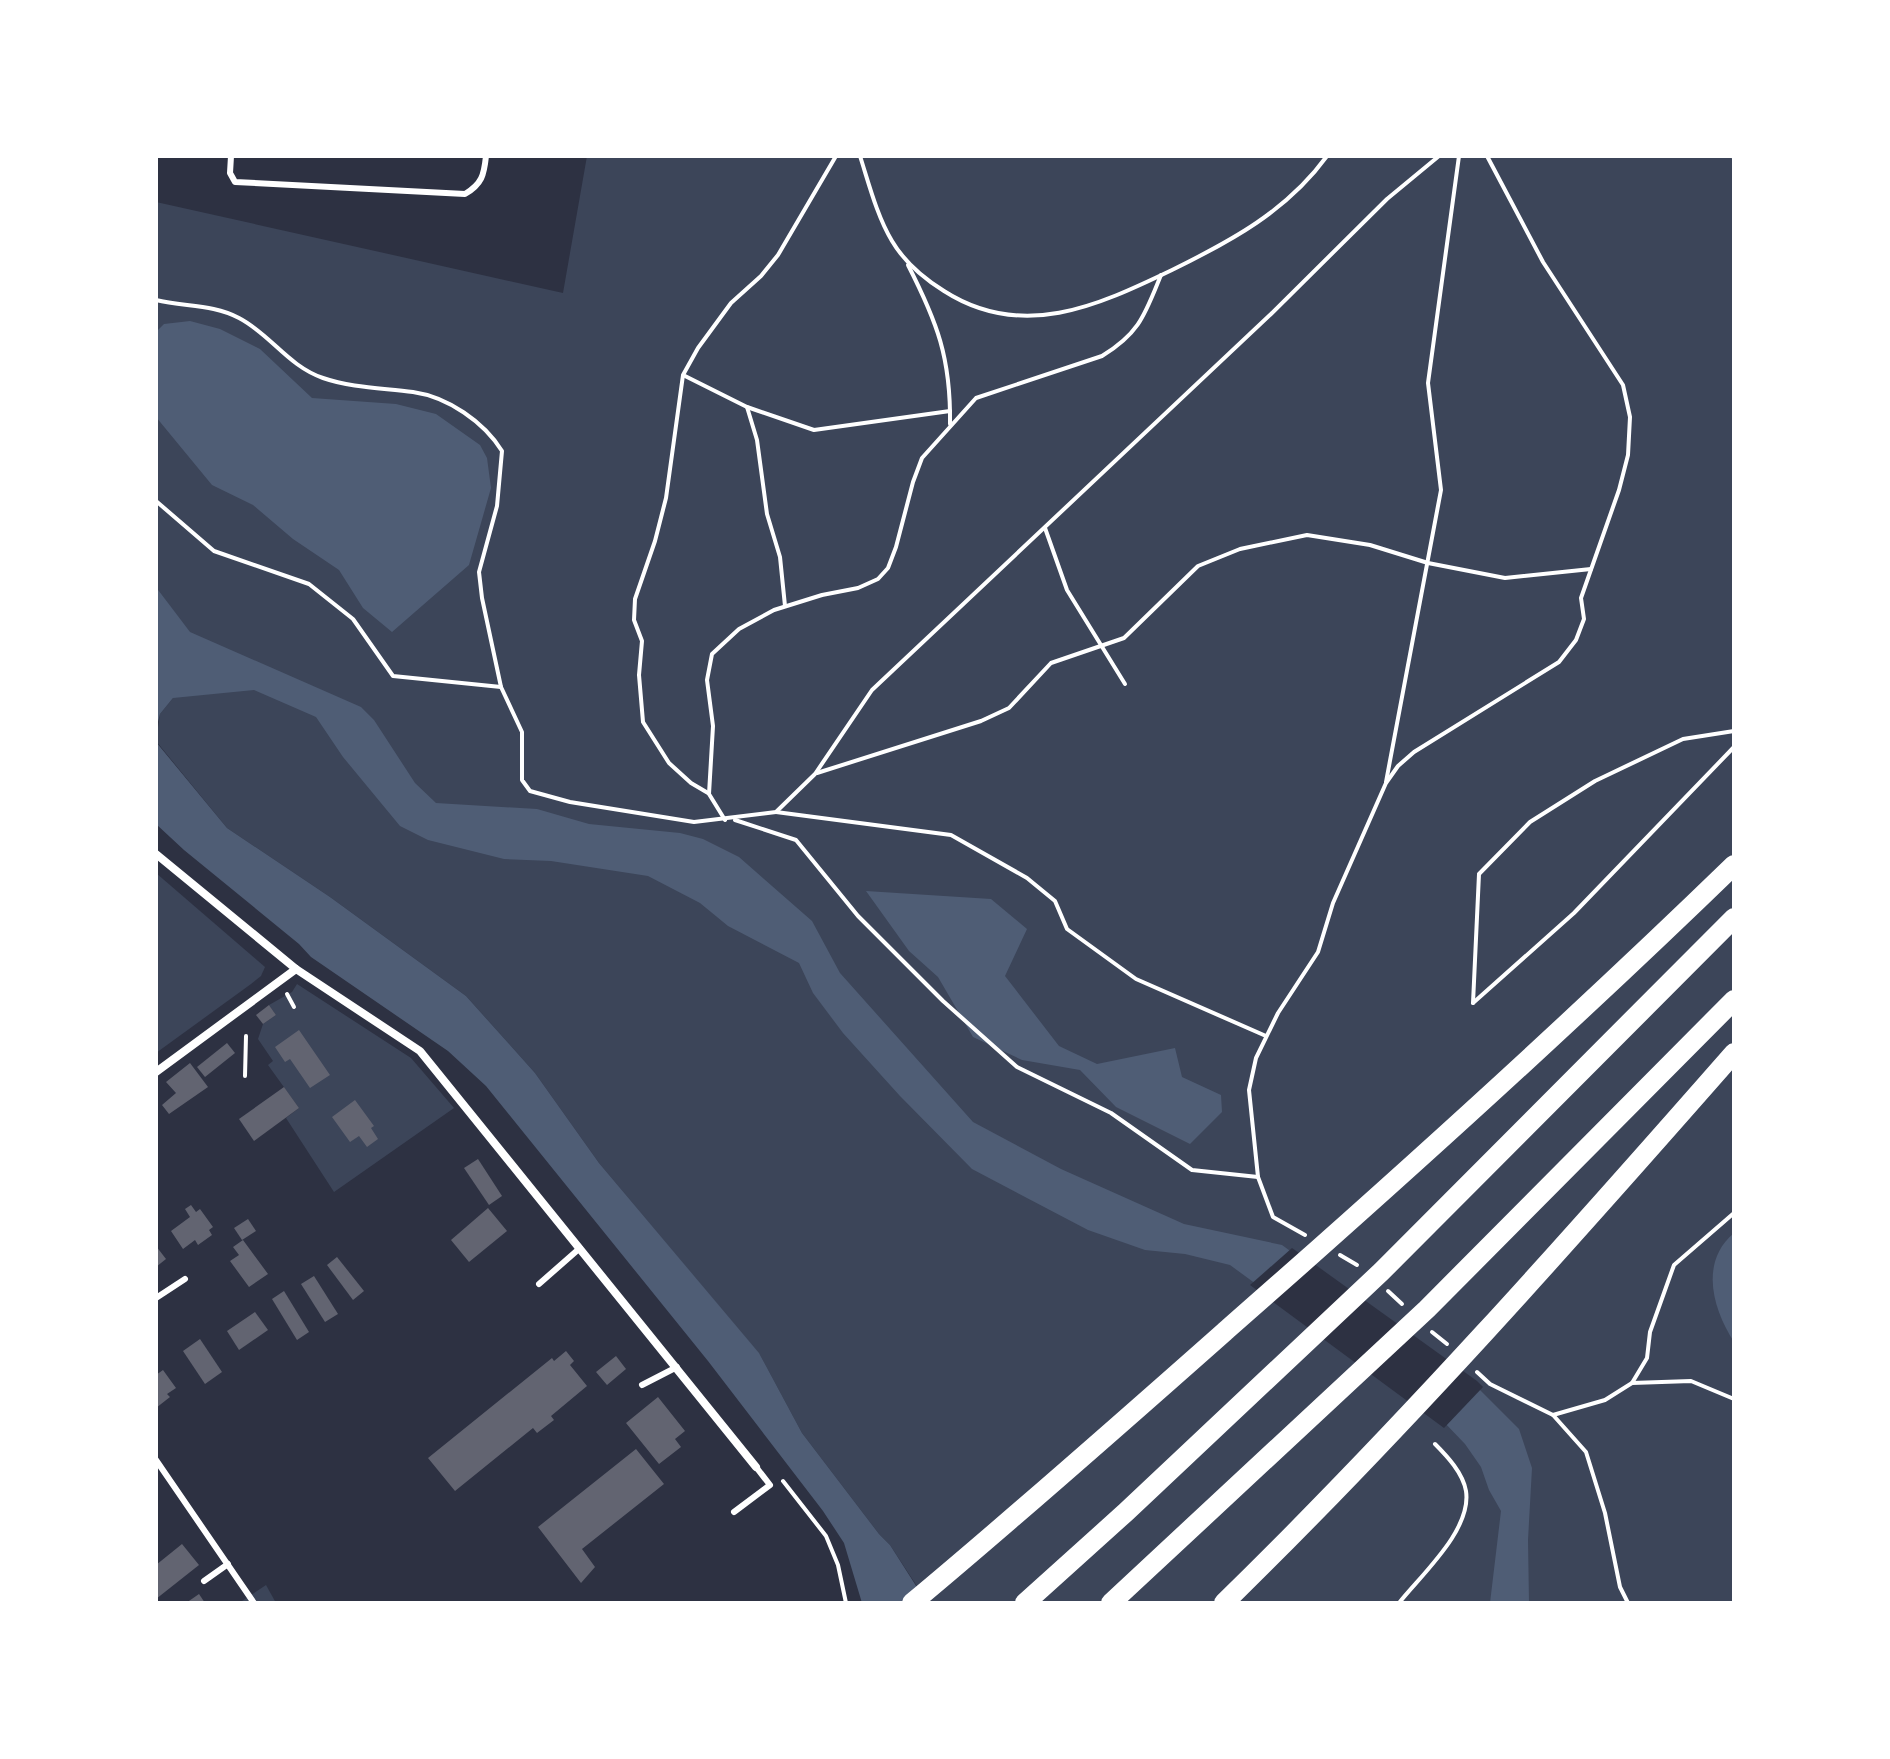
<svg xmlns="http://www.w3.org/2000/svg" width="1890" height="1759" font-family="Montserrat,sans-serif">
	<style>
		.green { fill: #3c4559 }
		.water { fill: #4f5d75 }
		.pier { fill: #2d3142 }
		.building { fill: #626471 }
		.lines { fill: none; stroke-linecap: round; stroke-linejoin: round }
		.path { stroke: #fff; stroke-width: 4 }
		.service { stroke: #fff; stroke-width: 6 }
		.minor { stroke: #fff; stroke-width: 8 }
		.motorway { stroke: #fff; stroke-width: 20 }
	</style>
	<rect width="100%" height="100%" fill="#2d3142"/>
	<g class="green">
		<path d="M587,156H1734V1603H928L890,1545L879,1534L802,1433L760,1355L599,1163L535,1073L466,996L330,897L227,828L156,741L160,714L173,698L189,632L156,587V202L563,293Z"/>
		<path d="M156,873L265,967L261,976L251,984L156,1053Z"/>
		<path d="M297,984L411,1058L454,1108L334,1192L286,1118L299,1108L268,1065L273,1061L258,1039L263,1024L276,1015L269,1005L292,992Z"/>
		<path d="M266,1585L276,1603H239Z"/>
	</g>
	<g class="water">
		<path d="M190,321L220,329L260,349L312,398L396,404L436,414L480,445L487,458L491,488L469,565L392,632L363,608L339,570L293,539L253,505L212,485L156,417V332L164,324Z"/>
		<path d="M156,587L190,632L361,707L374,720L415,783L436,803L537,809L589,824L680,833L703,839L739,857L812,921L840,973L973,1122L1061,1169L1184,1224L1282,1245L1475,1385L1519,1429L1532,1468L1528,1540L1529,1603H1490L1501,1511L1489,1490L1481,1467L1465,1444L1442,1420L1230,1265L1185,1254L1145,1250L1088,1230L972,1169L900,1096L843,1033L813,993L799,963L728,926L700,903L648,876L551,861L504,859L428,840L400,826L343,757L316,717L254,690L173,698L160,714L156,730Z"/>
		<path d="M156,742L227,828L330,897L466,996L535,1073L599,1163L759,1353L802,1433L879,1534L890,1545L927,1603H862L844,1543L823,1511L708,1361L486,1086L448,1051L311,957L299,944L184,850L156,824Z"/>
		<path d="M866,891L991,899L1027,929L1005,976L1059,1046L1097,1064L1175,1048L1182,1077L1221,1095L1222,1112L1190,1144L1116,1107L1080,1070L1022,1060L973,1037L938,977L909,951Z"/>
		<path d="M1734,1233V1342C1713,1310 1699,1262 1734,1233Z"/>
	</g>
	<path class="pier" d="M1292,1248L1477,1381L1483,1387L1444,1428L1250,1285Z"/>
	<g class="building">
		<path d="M269,1005L276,1015L263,1024L256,1015Z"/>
		<path d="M299,1030L330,1075L310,1088L290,1059L285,1062L275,1047Z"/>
		<path d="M227,1043L235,1053L205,1077L197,1067Z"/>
		<path d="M190,1063L208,1087L169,1114L162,1105L176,1093L166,1082Z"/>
		<path d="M284,1087L299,1108L254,1141L239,1119Z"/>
		<path d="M355,1100L374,1126L371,1128L378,1139L367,1147L359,1136L350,1142L332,1117Z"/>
		<path d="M478,1159L502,1196L489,1205L464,1168Z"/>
		<path d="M191,1205L196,1212L200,1209L213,1227L209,1230L212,1235L198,1245L195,1240L183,1249L171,1231L190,1217L185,1209Z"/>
		<path d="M488,1208L507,1231L469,1262L451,1240Z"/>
		<path d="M248,1219L256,1231L242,1240L234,1228Z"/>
		<path d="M243,1240L268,1274L249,1287L230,1261L239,1255L233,1247Z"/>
		<path d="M156,1246L166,1259L156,1267Z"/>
		<path d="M337,1257L364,1291L353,1300L327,1265Z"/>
		<path d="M314,1276L338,1314L325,1322L301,1284Z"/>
		<path d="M284,1291L309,1332L297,1340L272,1299Z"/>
		<path d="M255,1312L268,1330L239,1350L227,1331Z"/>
		<path d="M200,1339L222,1372L205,1384L183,1351Z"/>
		<path d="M566,1351L574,1361L570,1365L587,1386L551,1416L554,1420L537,1433L533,1428L455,1491L428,1458L552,1358L554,1361Z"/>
		<path d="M616,1356L626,1369L607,1385L596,1372Z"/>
		<path d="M163,1370L176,1388L167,1394L170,1397L156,1408V1375Z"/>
		<path d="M658,1397L685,1431L675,1439L681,1447L659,1464L626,1423Z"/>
		<path d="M636,1449L664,1484L582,1549L595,1567L581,1583L538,1527Z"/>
		<path d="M182,1544L199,1565L156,1599V1565Z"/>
		<path d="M199,1594L205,1603H186Z"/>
	</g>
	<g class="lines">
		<g class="path">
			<path d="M860,156C869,184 877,216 892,241C905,263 923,278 944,291C1022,341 1097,306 1172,270C1231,241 1287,211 1327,156"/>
			<path d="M1733,156L1734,158"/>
			<path d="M908,265C937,322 951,358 950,424"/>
			<path d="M156,300C184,307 213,304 239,318C270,334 288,366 323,378C352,388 383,388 413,392C448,397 484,422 502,451L497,506L479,572L482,598L501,687L522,732V780L530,791L570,802L694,822L776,812L815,774L872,690L1271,314L1387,199L1439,156"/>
			<path d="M685,376L747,407L757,440L767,514L780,557L785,606"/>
			<path d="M747,407L814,430L950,411"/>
			<path d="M156,501L214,551L309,584L353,619L393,676L501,687"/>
			<path d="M1045,528L1067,590L1125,684"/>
			<path d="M817,773L981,721L1009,708L1051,663L1124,638L1198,566L1240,549L1307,535L1370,545L1428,563L1505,578L1591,569"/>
			<path d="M1386,782L1441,490L1428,383L1459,156"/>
			<path d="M708,793L691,783L669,763L643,722L639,675L642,641L634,620L635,599L655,541L666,498L683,375L698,348L731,303L761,276L778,255L836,156"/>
			<path d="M776,812L951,835L1027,878L1055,901L1067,929L1136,979L1266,1036"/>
			<path d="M725,820L709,794L713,726L707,680L712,654L739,629L774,610L822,595L858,588L878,579L888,568L896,547L913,482L922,458L976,398L1102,356C1140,333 1145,314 1161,275"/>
			<path d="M735,820L796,840L858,916L943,1001L1017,1067L1111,1113L1192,1170L1258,1177"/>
			<path d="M287,994L294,1007"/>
			<path d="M1473,1003L1479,874L1530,822L1595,781L1683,739L1734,731"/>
			<path d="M1473,1003L1574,913L1734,747"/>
			<path d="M245,1076L246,1036"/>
			<path d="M1305,1235L1273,1217L1258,1177L1249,1090L1256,1058L1278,1013L1318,952L1333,903L1386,783L1398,766L1414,752L1559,662L1576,640L1584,619L1581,598L1619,490L1628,455L1630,417L1623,385L1543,262L1487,156"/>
			<path d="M1340,1255L1357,1265"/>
			<path d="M1388,1291L1402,1304"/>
			<path d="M1432,1332L1447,1344"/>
			<path d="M1477,1372L1490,1384L1553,1415L1586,1452L1605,1513L1620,1587L1628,1603"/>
			<path d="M1632,1383L1647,1358L1650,1332L1674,1265L1734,1213"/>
			<path d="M1553,1415L1605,1400L1632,1383L1691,1381L1734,1399"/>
			<path d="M783,1481L826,1536L838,1565L846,1603"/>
			<path d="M1399,1603C1421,1575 1472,1530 1466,1491C1463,1473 1447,1456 1435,1444"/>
		</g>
		<g class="service">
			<path d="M231,156L230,173L235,182L465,194C482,184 484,175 486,156"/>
			<path d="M539,1284L580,1248"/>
			<path d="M156,1298L185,1279"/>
			<path d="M642,1385L677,1367"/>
			<path d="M156,1460L254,1603"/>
			<path d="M734,1512L770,1485L756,1467"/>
			<path d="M204,1581L228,1564"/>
		</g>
		<g class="minor">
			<path d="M156,854L296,969L420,1051L756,1467"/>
			<path d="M156,1072L296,969"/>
		</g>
		<g class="motorway">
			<path d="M912,1603C1020,1513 1126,1419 1231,1326C1402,1176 1571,1023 1734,865"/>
			<path d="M1025,1603L1126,1512L1381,1272L1734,918"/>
			<path d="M1111,1603L1427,1309L1734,1000"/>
			<path d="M1224,1603C1403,1428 1569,1241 1734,1053"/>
		</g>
	</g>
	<rect width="1890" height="1759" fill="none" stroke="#ffffff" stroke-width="316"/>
</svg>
